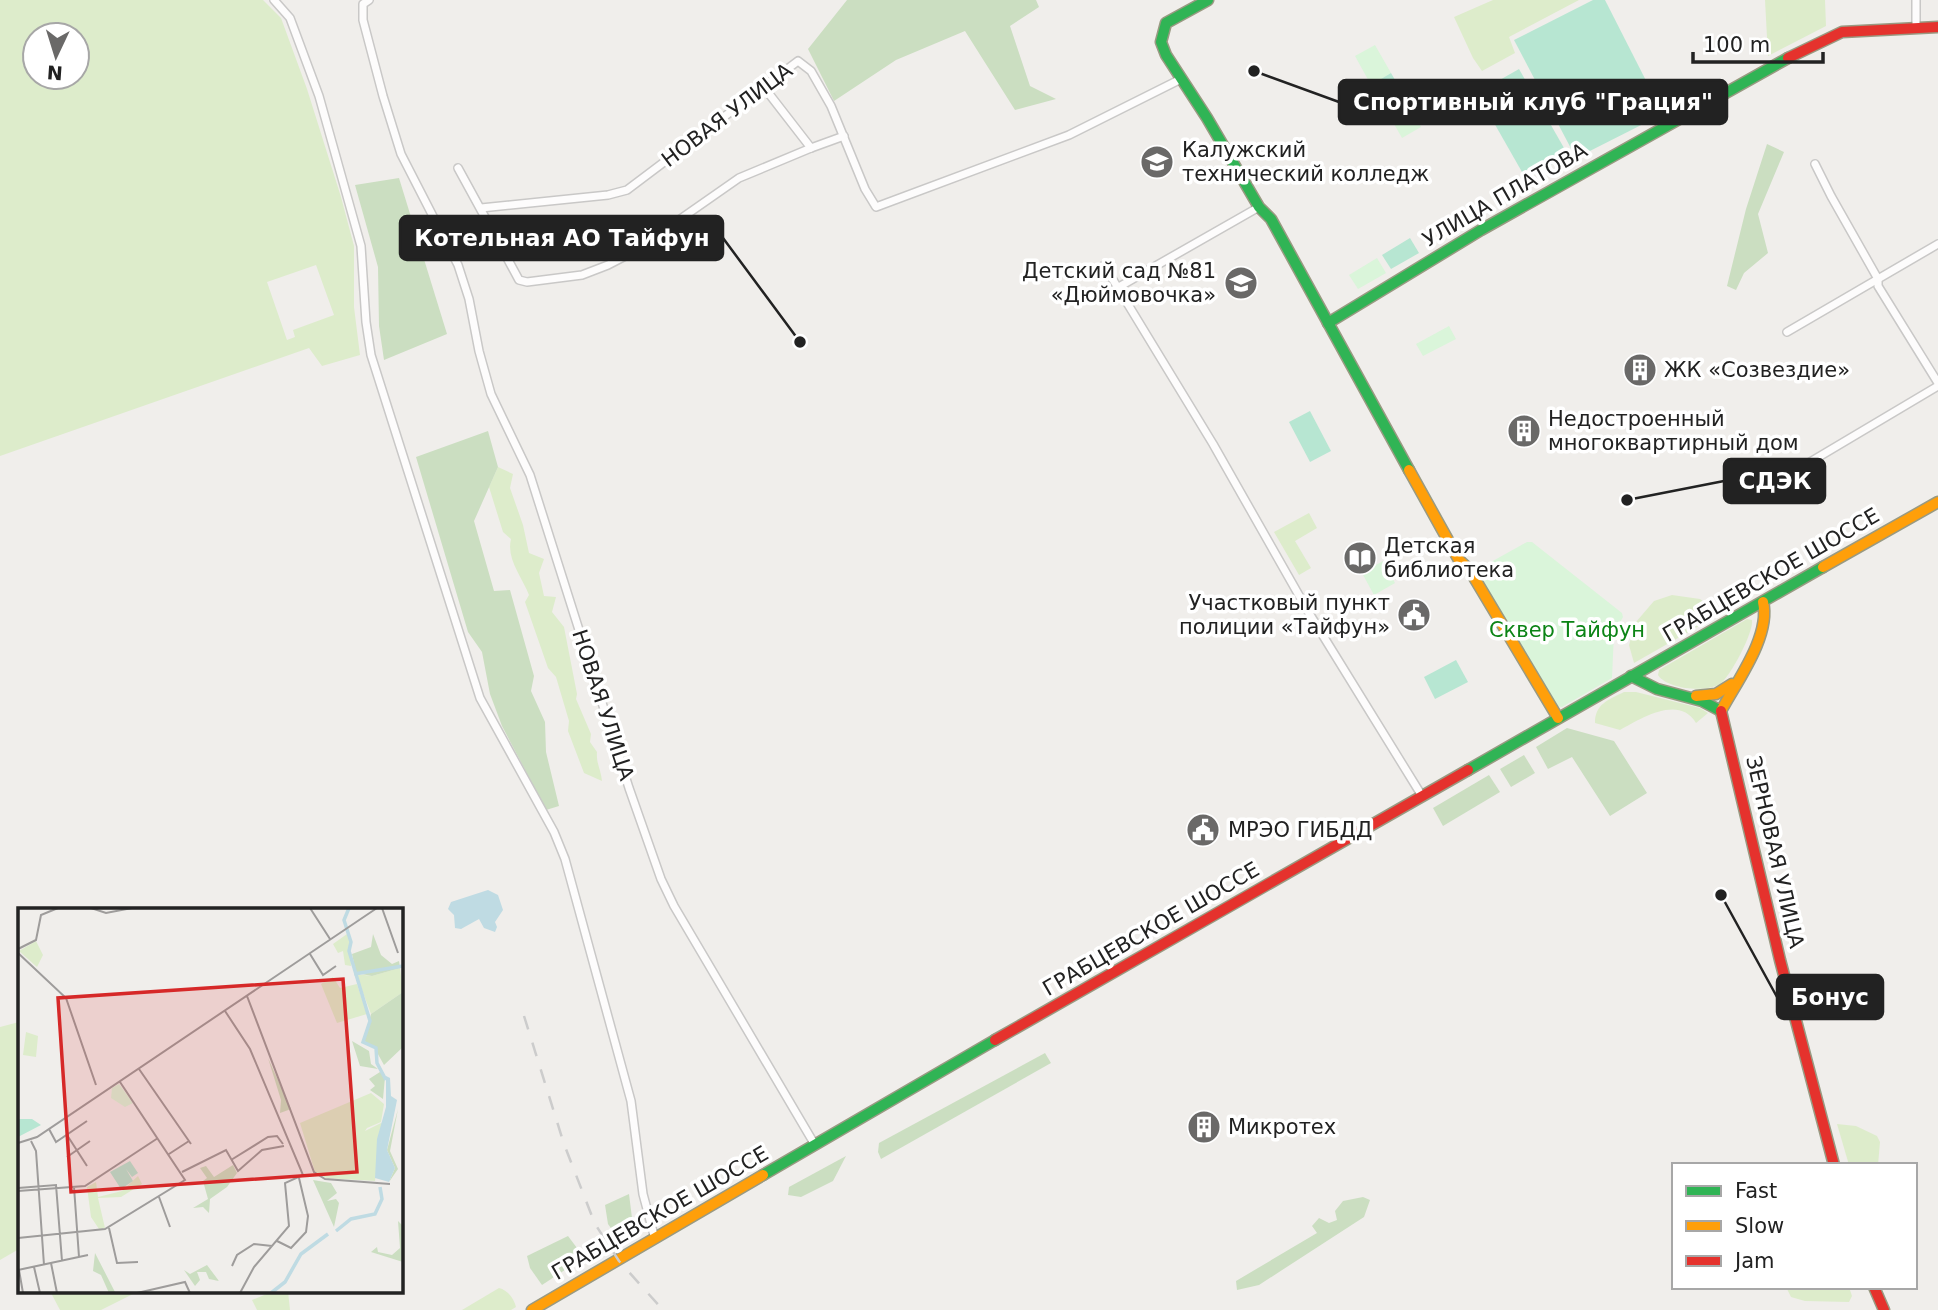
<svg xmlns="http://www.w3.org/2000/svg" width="1938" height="1310" font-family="'DejaVu Sans',sans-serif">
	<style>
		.grass { fill: #ddeccb; fill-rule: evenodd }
		.forest { fill: #cbdec1 }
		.park { fill: #daf5da }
		.pitch { fill: #b7e6d2 }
		.water { fill: #bfdbe3 }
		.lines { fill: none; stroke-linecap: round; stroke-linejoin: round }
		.street-casing { stroke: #c9c8c7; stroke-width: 10 }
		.fast-casing { stroke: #999a82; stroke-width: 13 }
		.slow-casing { stroke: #999a82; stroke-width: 13 }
		.jam-casing { stroke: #999a82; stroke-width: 13 }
		.street { stroke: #fdfcfc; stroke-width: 7 }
		.fast { stroke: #30b455; stroke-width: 10 }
		.slow { stroke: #ff9f0a; stroke-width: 10 }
		.jam { stroke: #e5322d; stroke-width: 10 }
		.rail { stroke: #ccc; stroke-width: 2.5; stroke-dasharray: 14 14; stroke-linecap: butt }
		.labels { text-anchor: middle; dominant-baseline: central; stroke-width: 7; stroke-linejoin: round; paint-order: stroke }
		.street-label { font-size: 21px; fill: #222; stroke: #fff }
		.poi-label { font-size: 21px; fill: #222; stroke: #fff; text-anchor: start }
		.park-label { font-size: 21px; fill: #0c8416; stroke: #fff }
		.inset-river { fill: none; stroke: #bfdbe3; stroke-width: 3.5 }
		.inset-road { fill: none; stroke: #9e9c9b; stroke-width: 2 }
		.view { fill: #d62828; fill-opacity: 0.15; stroke: #d62828; stroke-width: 3.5 }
		.inset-edge { fill: none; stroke: #222; stroke-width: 3.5 }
		.leader { fill: none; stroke: #222; stroke-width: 2.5 }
		.callout-dot { fill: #222; stroke: #fff; stroke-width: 2.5 }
		.callout { fill: #222; stroke: #222; stroke-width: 2.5 }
		.callout-label { font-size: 23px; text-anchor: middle; font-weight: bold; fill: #fff }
	</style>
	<rect width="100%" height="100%" fill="#f0eeeb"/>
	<g class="grass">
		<path d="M0,0H263L281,18L307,89L341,197L354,246V307L360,355L322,366L309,348L0,456ZM35,35H77V77H35ZM316,265L334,315L293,330L295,337L287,340L267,282Z"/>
		<path d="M1493,0H1579L1509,37L1515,53L1482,71L1473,58L1454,17Z"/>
		<path d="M1765,0H1825L1826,26L1768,56Z"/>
		<path d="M498,467L513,474L510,488L523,525L529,553L544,559L539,573L544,596L556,597L552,612L564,627L577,694L576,699L591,734L590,742L597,752C596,763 601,770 602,781L584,773L568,731L569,721L556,677L548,668L525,602L529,595C522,577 506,559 511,539L503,532L489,487Z"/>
		<path d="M1309,513L1317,528L1295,541L1311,568L1299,575L1274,532Z"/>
		<path d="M1672,595L1700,599L1720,614L1634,663L1629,645L1636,622L1654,601Z"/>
		<path d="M1747,619L1752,620C1754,632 1730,677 1720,684C1705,693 1667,689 1658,675L1659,670Z"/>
		<path d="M1624,692H1636L1700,708L1708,713L1696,723C1679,694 1640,719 1620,730L1595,723C1595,704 1608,700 1624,692Z"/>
		<path d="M19,1022V1249L0,1260V1027Z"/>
		<path d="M1837,1124L1856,1126L1877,1136L1880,1142L1878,1165H1849Z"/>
		<path d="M1786,1287H1849L1852,1296L1849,1302L1805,1301L1791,1297Z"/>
		<path d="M499,1288C508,1290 514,1299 516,1307L511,1310H462Z"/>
		<path d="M50,1291H139L101,1310H60Z"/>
		<path d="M274,1291H288L290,1310H257L252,1300Z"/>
	</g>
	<g class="forest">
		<path d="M847,0H1036L1039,7L1010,26L1030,86L1056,99L1015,110L965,31L896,60L834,101L808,49Z"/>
		<path d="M1767,144L1784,152L1758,214L1768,253L1744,273L1736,290L1727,286L1746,209Z"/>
		<path d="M399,178L447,334L384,360L379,326L378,267L355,185Z"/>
		<path d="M488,431L498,467L474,521L494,591L510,590L534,676L531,691L545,722L546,752L559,806L546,810L502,726L490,694L482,652L468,632L416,457Z"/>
		<path d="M1567,728L1614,741L1647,793L1610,816L1572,757L1548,769L1536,747Z"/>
		<path d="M1524,755L1535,773L1511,787L1500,769Z"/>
		<path d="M1489,775L1500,792L1443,826L1433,808Z"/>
		<path d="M1045,1053L1051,1063L881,1159L878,1152L879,1143Z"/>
		<path d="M846,1156L833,1181L801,1197L788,1195L789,1187Z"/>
		<path d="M629,1194L632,1218L620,1241L608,1224L605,1205Z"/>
		<path d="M1363,1197L1370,1200L1364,1217L1259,1285L1237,1290L1236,1281L1317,1233L1312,1226L1319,1218L1329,1223L1337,1220L1335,1211L1343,1201Z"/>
		<path d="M568,1236L580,1252L577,1262L542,1285L530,1268L527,1256Z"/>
	</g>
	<g class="park">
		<path d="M1375,45L1391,73L1371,85L1355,56Z"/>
		<path d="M1410,106L1421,127L1402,138L1390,117Z"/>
		<path d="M1377,258L1386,273L1358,289L1349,275Z"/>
		<path d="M1449,326L1456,339L1423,356L1416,344Z"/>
		<path d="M1527,542H1532L1622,613L1623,617L1614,633L1612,678L1562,707L1557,706L1550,701L1480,576L1482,567Z"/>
		<path d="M1383,561L1395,583L1374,595L1362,573Z"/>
	</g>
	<g class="pitch">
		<path d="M1593,0H1605L1663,114L1576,158L1514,40Z"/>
		<path d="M1519,69L1568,155L1526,179L1477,93Z"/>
		<path d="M1391,73L1410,106L1390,117L1371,85Z"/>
		<path d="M1410,238L1419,253L1391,269L1382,255Z"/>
		<path d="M1310,411L1331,451L1310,462L1289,422Z"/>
		<path d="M1456,660L1468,682L1435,699L1424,677Z"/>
	</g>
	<path class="water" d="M488,890L498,895L503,910L495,922L497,927L495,932L484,928L479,919L461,929L455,928L454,915L448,909L451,902Z"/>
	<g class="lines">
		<defs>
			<g id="street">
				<path d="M274,0L290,18L319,96L361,246L366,322L371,355L480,698L554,832L565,859L631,1101L643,1194L655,1239"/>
				<path d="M369,0L363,4V20L383,96L401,154L458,265L469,299L479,351L491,394L530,475L629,788L661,879L674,906L815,1145"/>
				<path d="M1916,0V27"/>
				<path d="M763,86L811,148"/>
				<path d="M1815,164L1831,196L1878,279V286L1938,383"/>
				<path d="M481,208L608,195L627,190L798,61L811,71L831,106L865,189L876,207L1069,135L1181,79"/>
				<path d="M487,221L519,280L527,282L582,275L608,265L633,252L739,178L811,148L844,136"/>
				<path d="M448,242L487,221L458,168"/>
				<path d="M1104,265L1213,444L1309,613L1422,796"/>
				<path d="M1117,288L1259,207"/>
				<path d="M1787,332L1938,244"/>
				<path d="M1795,471L1938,386"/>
			</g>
			<g id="fast">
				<path d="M1208,0L1166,23L1161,42L1166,55L1207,118L1259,207L1271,219L1409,470"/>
				<path d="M1328,323L1481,230L1788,58"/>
				<path d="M1631,676L1657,689L1702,701L1721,711"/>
				<path d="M1468,770L1823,567"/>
				<path d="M763,1175L995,1040"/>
			</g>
			<g id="slow">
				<path d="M1409,470L1459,560L1469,569L1558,718"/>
				<path d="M1823,567L1938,502"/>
				<path d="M1696,696L1716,694L1732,684"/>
				<path d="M1721,711C1737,681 1771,636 1763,602"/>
				<path d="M532,1310L763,1175"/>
			</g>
			<g id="jam">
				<path d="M1788,58L1842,32L1938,27"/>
				<path d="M1721,711L1780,960L1834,1165"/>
				<path d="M995,1040L1468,770"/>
				<path d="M1874,1287L1884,1310"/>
			</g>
		</defs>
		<use href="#street" class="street-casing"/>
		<use href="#fast" class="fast-casing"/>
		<use href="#slow" class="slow-casing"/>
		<use href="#jam" class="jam-casing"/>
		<use href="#street" class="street"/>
		<use href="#fast" class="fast"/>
		<use href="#slow" class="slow"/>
		<use href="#jam" class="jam"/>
		<path class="rail" d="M524,1016L564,1144L595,1224L619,1261L663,1310"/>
	</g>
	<defs>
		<symbol id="university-disc" viewBox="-11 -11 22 22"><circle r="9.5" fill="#6a6968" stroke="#fff"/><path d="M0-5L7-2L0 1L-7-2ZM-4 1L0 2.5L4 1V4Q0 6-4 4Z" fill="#fff"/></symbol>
		<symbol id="school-disc" viewBox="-11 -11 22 22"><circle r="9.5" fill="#6a6968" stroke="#fff"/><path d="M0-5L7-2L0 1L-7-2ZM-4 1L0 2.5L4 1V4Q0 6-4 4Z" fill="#fff"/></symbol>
		<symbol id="building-disc" viewBox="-11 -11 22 22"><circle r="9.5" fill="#6a6968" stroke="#fff"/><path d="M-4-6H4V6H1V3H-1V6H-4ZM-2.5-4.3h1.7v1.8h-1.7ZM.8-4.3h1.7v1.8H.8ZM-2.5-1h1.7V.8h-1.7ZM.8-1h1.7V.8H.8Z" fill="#fff"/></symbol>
		<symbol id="library-disc" viewBox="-11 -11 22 22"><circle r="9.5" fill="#6a6968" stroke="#fff"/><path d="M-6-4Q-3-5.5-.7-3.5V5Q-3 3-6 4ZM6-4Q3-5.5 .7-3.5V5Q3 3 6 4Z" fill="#fff"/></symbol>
		<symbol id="civic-disc" viewBox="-11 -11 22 22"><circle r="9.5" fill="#6a6968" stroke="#fff"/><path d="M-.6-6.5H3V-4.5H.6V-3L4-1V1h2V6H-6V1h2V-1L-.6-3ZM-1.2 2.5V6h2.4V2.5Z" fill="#fff"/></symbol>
	</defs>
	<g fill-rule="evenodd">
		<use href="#university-disc" x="1138" y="143" width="38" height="38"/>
		<use href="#school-disc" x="1222" y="264" width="38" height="38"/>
		<use href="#building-disc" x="1621" y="351" width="38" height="38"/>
		<use href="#building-disc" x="1505" y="412" width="38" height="38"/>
		<use href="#library-disc" x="1341" y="539" width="38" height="38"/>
		<use href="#civic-disc" x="1395" y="596" width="38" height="38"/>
		<use href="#civic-disc" x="1184" y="811" width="38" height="38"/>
		<use href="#building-disc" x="1185" y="1108" width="38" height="38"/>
	</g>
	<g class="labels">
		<g class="street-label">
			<text transform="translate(727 115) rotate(-37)">НОВАЯ УЛИЦА</text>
			<text transform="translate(1505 195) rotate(-30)">УЛИЦА ПЛАТОВА</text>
			<text transform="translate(1771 575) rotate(-30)">ГРАБЦЕВСКОЕ ШОССЕ</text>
			<text transform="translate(603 705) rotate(72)">НОВАЯ УЛИЦА</text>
			<text transform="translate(1775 852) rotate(77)">ЗЕРНОВАЯ УЛИЦА</text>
			<text transform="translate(1151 929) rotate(-30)">ГРАБЦЕВСКОЕ ШОССЕ</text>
			<text transform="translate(660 1213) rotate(-30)">ГРАБЦЕВСКОЕ ШОССЕ</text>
		</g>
		<g class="poi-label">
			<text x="1182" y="150">Калужский<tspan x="1182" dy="24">технический колледж</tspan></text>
			<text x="1216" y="271" text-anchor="end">Детский сад №81<tspan x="1216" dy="24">«Дюймовочка»</tspan></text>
			<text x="1664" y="370">ЖК «Созвездие»</text>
			<text x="1548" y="419">Недостроенный<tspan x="1548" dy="24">многоквартирный дом</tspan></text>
			<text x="1384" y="546">Детская<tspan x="1384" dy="24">библиотека</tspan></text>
			<text x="1390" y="603" text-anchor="end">Участковый пункт<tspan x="1390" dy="24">полиции «Тайфун»</tspan></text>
			<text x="1228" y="830">МРЭО ГИБДД</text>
			<text x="1228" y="1127">Микротех</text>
		</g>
		<g class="park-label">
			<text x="1567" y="630">Сквер Тайфун</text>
		</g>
	</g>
	<g transform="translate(18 908)">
		<rect width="385" height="385" fill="#f0eeeb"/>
		<path d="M329,26L332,33L333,58L327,57L325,43L320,45L315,36ZM18,33L25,47L19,59L1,43ZM382,60L385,84L353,106L338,66L354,68ZM315,69L322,80L339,76L349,106L319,115L303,76ZM8,124L20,128L18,149L5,147ZM353,185L366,196L363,214L349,220L347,223L365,214L357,273L308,270L297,264L282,215ZM120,268L124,276L103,289L80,290L87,320L81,321L73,309L69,279L78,274L80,289L104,283Z" fill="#ddeccb"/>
		<path d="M355,26L363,47L374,56L381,53L382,60L354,68L338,65L334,46L353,39ZM385,84V139L366,157L356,139L346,133L348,125L353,106ZM334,133L351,143L353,156L360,161L342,158ZM250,150L273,201L262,205L263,192ZM362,164L367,169L365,191L352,182L357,178L351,171ZM380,201L372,243L380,261L371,274L377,260L369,242ZM215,257L219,265L209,279L192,291L191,305L185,299L175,300L190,291L185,273L189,270L182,260L188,258L196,269ZM295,272L313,275L319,285L309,293L318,291L321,295L316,319ZM380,313L385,318V354L353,344L359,339L360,344L374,347L382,340ZM77,345L97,384L110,385H91L83,367L75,363ZM189,357L201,373L191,371L188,364H179L182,372L177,378L166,362L172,366Z" fill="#cbdec1"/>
		<path d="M101,176L115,195L107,199L93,190L94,180Z" fill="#daf5da"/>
		<path d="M0,211H14L23,217L0,229ZM112,253L120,265L114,269L108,261L115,273L103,281L92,264Z" fill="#b7e6d2"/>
		<path d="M368,168L372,170L373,188L379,192L369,242L377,260L371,274L357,270L359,231L368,199Z" fill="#bfdbe3"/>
		<path class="inset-river" d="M331,0L326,12L333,34L331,43L352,113L345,134L358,140L359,155L368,172M336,66L385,58M318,323L333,311L357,306L364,291L362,279M253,385L267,374L283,346L310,326"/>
		<path class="inset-road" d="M73,0L88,5L114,0M292,0L312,31M364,0L380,45M0,41L18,32L23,7L40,0M0,45L48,90L78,177M292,46L305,67L318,58M229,88L296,264L307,271L372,276M207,103L232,141L285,267L267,275L271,318L236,359L222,385M121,161L173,236M31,221L38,234L69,213M49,227L69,258M13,233L18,243L26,357M0,235L19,229L359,0M151,246L171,233M49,249L72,233M213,252L250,229L259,228L265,236M164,264L208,242L220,263L244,242L266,238M56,279L61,349M0,280L38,277L44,353M0,283L67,278L140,230M141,289L152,319M91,320L99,355L120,354M0,330L87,321L167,272L102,174M259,333L273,340L288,324L290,308L281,270M33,355L39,385M214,358L219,347L236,336L254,338M16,359L22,385M0,362L70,347M1,362L5,385M119,385L167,374L172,385"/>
		<path class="view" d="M325,71L339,264L53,284L40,90Z"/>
		<rect width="385" height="385" class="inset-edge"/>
	</g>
	<path class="leader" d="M1254 71L1339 102M800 342L723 238M1627 500L1724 481M1721 895L1777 997"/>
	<g class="callout-dot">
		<circle cx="1254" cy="71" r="7"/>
		<circle cx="800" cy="342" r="7"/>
		<circle cx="1627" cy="500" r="7"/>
		<circle cx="1721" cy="895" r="7"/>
	</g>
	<g class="callout">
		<rect x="1339" y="80" width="388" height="44" rx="7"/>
		<rect x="400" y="216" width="323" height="44" rx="7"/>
		<rect x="1724" y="459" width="101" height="44" rx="7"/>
		<rect x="1777" y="975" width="106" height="44" rx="7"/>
	</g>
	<g class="callout-label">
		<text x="1533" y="110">Спортивный клуб "Грация"</text>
		<text x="562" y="246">Котельная АО Тайфун</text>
		<text x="1775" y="489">СДЭК</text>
		<text x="1830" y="1005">Бонус</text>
	</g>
	<rect x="1672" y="1163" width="245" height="126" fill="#ffffff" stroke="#a7a7a7" stroke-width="2"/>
	<rect x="1686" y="1186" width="35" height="10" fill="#30b455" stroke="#a7a7a7" stroke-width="2"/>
	<text x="1735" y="1198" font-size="21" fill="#222222">Fast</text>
	<rect x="1686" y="1221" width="35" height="10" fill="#ff9f0a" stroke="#a7a7a7" stroke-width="2"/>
	<text x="1735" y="1233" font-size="21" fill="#222222">Slow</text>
	<rect x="1686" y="1256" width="35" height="10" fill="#e5322d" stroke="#a7a7a7" stroke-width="2"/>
	<text x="1735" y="1268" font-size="21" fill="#222222">Jam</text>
	<g transform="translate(56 56) rotate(184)"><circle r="33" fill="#ffffff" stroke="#a7a7a7" stroke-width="2"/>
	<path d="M0-5L12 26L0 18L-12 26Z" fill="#6a6968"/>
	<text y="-10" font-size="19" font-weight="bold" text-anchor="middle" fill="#222222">N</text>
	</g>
	<path d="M1693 52v10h130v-10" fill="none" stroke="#222222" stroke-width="3.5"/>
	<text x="1703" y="52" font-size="21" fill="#222222" stroke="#ffffff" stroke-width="5" paint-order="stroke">100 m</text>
</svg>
